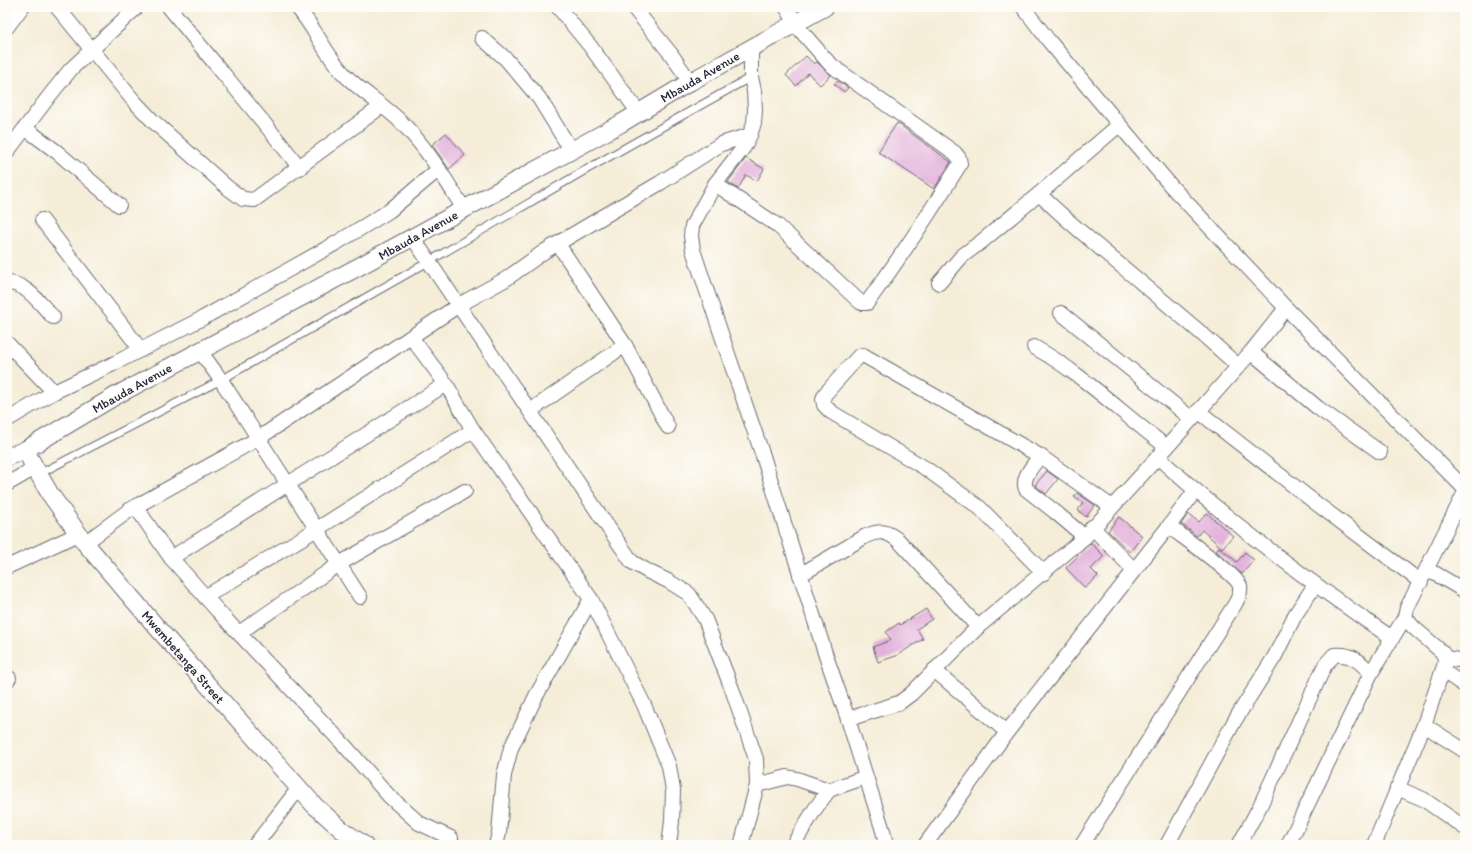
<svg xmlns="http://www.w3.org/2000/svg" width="1472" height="852" font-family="Itim,sans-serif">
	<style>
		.building { fill: #e3b2dc }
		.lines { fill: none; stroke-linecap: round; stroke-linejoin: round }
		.service-casing { stroke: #6c6972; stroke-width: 9 }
		.minor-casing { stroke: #6c6972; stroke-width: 16 }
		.tertiary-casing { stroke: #6c6972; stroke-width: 19 }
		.service { stroke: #fff; stroke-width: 7 }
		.minor { stroke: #fff; stroke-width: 14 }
		.tertiary { stroke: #fff; stroke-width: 17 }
		.labels { text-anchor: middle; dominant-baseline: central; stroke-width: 3.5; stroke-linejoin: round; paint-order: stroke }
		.street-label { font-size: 13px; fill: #22223b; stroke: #fdfcf7 }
	</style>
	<rect width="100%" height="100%" fill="#fdfcf7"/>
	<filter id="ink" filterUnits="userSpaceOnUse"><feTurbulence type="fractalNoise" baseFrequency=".025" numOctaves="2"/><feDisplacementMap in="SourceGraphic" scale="8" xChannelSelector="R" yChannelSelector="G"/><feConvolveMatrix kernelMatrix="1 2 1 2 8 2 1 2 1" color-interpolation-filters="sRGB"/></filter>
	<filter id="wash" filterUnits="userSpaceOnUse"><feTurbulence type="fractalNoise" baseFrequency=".012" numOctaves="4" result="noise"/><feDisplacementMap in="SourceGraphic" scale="16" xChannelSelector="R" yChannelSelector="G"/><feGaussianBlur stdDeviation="0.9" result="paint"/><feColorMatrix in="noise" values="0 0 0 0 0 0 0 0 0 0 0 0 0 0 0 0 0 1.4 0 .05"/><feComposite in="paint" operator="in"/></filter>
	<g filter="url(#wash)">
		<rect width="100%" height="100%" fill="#f5edd8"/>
		<g id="blocks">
			<g class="building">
				<path d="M806,56L814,64L817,62L831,75L820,85L808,73L796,86L786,75Z"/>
				<path d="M838,81L848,88L844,92L834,84Z"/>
				<path d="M897,123L951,162L934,189L878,152Z"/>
				<path d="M446,133L465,155L449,169L432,145Z"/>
				<path d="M746,158L764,169L757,181L746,175L738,189L728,182Z"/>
				<path d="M1047,471L1058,479L1046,494L1035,485Z"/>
				<path d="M1077,493L1095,505L1086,517L1078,510L1083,503L1074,497Z"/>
				<path d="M1207,513L1233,536L1222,548L1202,530L1197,536L1181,524L1188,514L1199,522Z"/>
				<path d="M1119,517L1142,536L1130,552L1108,531Z"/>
				<path d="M1091,543L1104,556L1091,569L1098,576L1085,588L1066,568L1078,556L1077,555Z"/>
				<path d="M1219,547L1237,562L1245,552L1254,560L1242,574L1216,551Z"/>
				<path d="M926,609L932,619L917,629L923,639L896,656L878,662L873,647L891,640L886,632L899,623L900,625Z"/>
			</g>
		</g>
	</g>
	<g filter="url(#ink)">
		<use href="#blocks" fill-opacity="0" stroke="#6c6972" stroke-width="1"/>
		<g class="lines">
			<defs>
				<path id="service" d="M39,474L221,380L428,262L582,172L751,77"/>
				<g id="minor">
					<path d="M57,7L133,100L153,121L228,188L243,199L254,200L382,106"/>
					<path d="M169,7C212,61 257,113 300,168"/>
					<path d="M297,7C315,28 325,54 344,74C361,92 383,104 400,121C426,146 445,179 464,209"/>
					<path d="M558,7L590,46L639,113"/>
					<path d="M633,7L671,54L690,82"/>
					<path d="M1023,7L1049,41L1171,186L1286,308L1465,489"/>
					<path d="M7,27L22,7"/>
					<path d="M482,38L506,59L539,98L571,150"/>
					<path d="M751,49V77L754,91L755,110L754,123L750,135L744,147L715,184L692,226L691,236L693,250L733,369L763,456L826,656L848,719L883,831L886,845"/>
					<path d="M25,128L57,152L119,205"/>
					<path d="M7,152L50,95L71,69L137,7"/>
					<path d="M715,184L777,225L860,302L862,303H867C900,258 931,211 960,164L959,158L955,153L839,71L829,63L795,24V21L786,7"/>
					<path d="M1039,194C1057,211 1075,227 1094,243C1142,284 1192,323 1238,366"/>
					<path d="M42,220L141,350"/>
					<path d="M413,238L616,539L632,562L649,572L668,581L689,594L705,619L732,689L756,759L757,785L742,842L743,845"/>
					<path d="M558,244L625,345L668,427"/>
					<path d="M7,283C27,283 40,304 53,317"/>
					<path d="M939,283L962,256L981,242L1039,194L1119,125"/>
					<path d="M1061,313L1192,419"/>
					<path d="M411,337L446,384L473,430L591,599L644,705L669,766L673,790L672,821L669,845"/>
					<path d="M7,343L54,392"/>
					<path d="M1034,347C1083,374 1122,414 1167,447"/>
					<path d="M200,351L221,380L360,597"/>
					<path d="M1251,352L1318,408L1380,452"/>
					<path d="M530,411L625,345"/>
					<path d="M1198,411L1317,504L1421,582"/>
					<path d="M7,420L54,392L113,364L203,318L338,242L389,211L439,169"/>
					<path d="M1040,456C1034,465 1021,477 1026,489L1054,511L1085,537"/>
					<path d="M1158,457C1185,483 1215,506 1244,530C1292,568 1341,604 1392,638"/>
					<path d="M7,484L35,468"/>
					<path d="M136,507L166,551L171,558L217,610L346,747L389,796L419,823L451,838"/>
					<path d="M1092,527L1134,570"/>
					<path d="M85,543L131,509L259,438L459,305L506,279L545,251L660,183L721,144L750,135"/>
					<path d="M171,558L446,384"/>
					<path d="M7,567L78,534"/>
					<path d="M1426,571L1436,574L1465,591"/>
					<path d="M1044,573L980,508L925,468L831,412L824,405L823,399L825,394L859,356L863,355L870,359L1040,456L1112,507"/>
					<path d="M800,575L866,536C881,530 887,531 899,541L978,627"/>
					<path d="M205,597L317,529L473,430"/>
					<path d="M239,633L339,564L465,491"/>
					<path d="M1445,658L1465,661"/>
					<path d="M934,670L1007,732"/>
					<path d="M1443,671L1465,686"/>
					<path d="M7,680L9,678"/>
					<path d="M848,719L899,703L911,694L978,627L1085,537L1167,447L1251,352L1286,308"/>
					<path d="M1424,725L1465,751"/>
					<path d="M757,785L787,777L797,779L829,790"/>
					<path d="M1397,788L1423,799L1465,828"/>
					<path d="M255,845L299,788"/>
					<path d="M496,845L499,833L504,775L511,748L536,696L591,599"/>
					<path d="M793,845L815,809L829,790L866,777"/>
					<path d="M925,845L1007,732L1169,526L1195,491"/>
					<path d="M1082,845L1235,604C1238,599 1241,592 1240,586C1237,575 1181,536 1169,526"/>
					<path d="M1167,845L1235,720L1275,656L1295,615L1315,585"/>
					<path d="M1239,845L1260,806L1325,665L1334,655C1352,653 1359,661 1371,673"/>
					<path d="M1288,845L1371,673L1405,617"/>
					<path d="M1374,845L1424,725L1445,663V658L1442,652L1413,627L1405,617L1407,608L1465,492"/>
				</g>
				<g id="tertiary">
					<path d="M25,450L50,494L85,543L160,631L314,805L342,830L364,845"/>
					<path d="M7,457L25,450L117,395L360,266L620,124L690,82L825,7"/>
				</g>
			</defs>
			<use href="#service" class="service-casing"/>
			<use href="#minor" class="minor-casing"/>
			<use href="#tertiary" class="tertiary-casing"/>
			<use href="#service" class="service"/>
			<use href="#minor" class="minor"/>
			<use href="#tertiary" class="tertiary"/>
		</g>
	</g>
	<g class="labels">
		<g class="street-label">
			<text transform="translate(700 77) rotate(-30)">Mbauda Avenue</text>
			<text transform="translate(418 235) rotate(-29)">Mbauda Avenue</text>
			<text transform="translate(132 388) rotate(-29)">Mbauda Avenue</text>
			<text transform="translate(183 657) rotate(49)">Mwembetanga Street</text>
		</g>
	</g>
	<rect width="1472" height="852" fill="none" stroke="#fdfcf7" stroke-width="24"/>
</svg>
